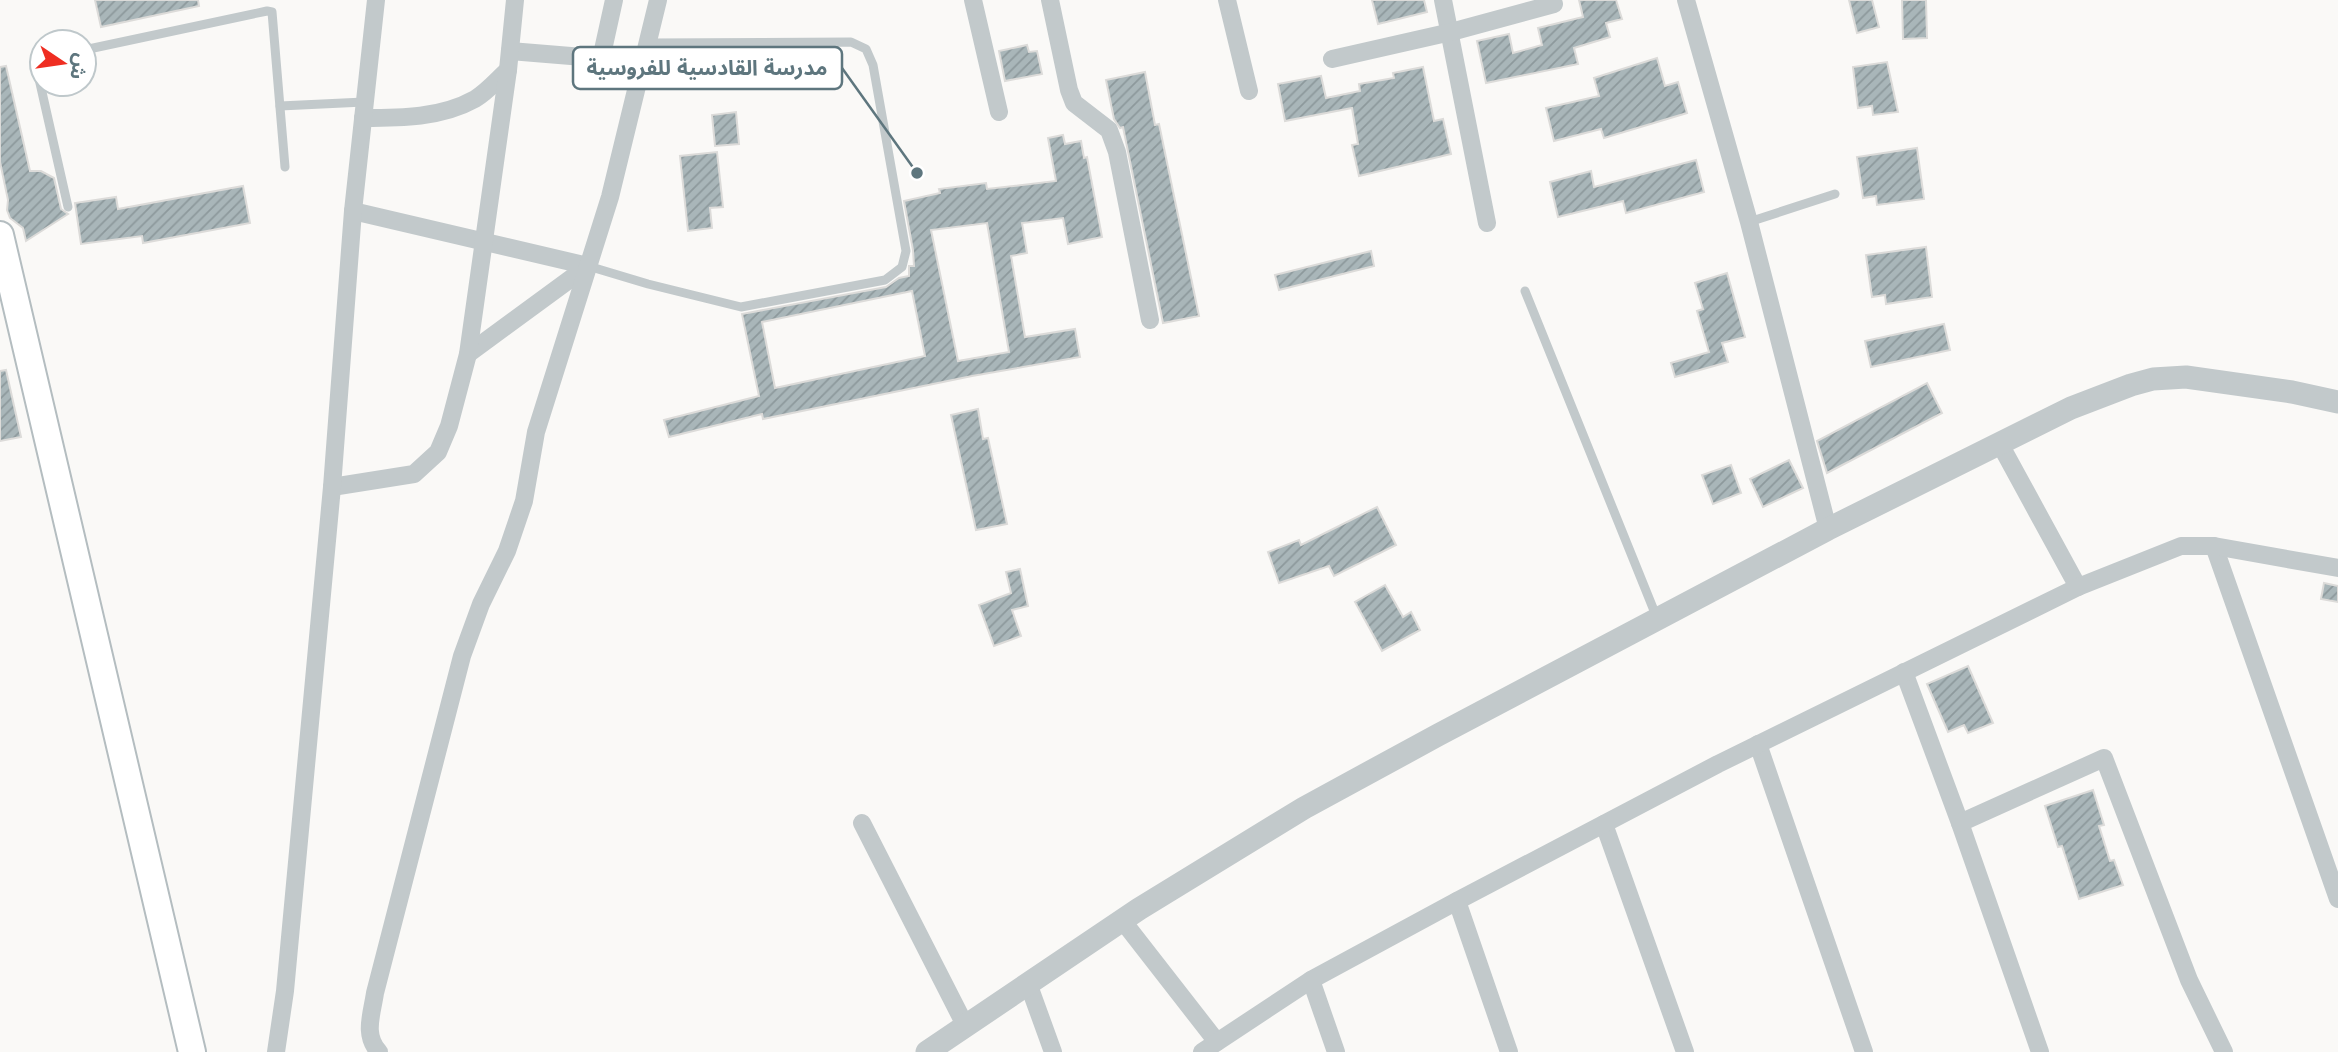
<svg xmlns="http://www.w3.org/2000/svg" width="2338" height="1052" font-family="Montserrat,'Noto Sans Arabic',sans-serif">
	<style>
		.building { fill: url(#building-hatch); stroke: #dcdbd9; stroke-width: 2; fill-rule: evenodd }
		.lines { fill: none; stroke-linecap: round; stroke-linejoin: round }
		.secondary-casing { stroke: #b4bdc0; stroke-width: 30 }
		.service { stroke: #c2c9cb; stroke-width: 9 }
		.minor { stroke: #c2c9cb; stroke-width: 18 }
		.tertiary { stroke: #c2c9cb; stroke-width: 23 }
		.secondary { stroke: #fff; stroke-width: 26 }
		.leader { fill: none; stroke: #5e767e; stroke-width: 2.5 }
		.callout-dot { fill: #5e767e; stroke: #fff; stroke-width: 2.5 }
		.callout { fill: #fff; stroke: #5e767e; stroke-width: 2.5 }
		.callout-label { font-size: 21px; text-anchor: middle; font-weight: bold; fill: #5e767e }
	</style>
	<defs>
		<pattern id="building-hatch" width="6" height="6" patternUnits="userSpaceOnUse" patternTransform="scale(1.75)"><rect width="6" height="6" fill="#a9b6b9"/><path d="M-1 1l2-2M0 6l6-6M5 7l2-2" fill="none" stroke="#8d999c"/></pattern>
	</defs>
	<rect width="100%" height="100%" fill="#faf9f7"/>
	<g class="building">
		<path d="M95,0H198L199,6L101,27Z"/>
		<path d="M1372,0H1424L1427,12L1378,24Z"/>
		<path d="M1579,0H1616L1622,19L1606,23L1610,37L1574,48L1578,64L1486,83L1477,41L1509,34L1513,53L1542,45L1538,28L1583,17Z"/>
		<path d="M1849,0H1872L1879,27L1857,33Z"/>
		<path d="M1902,0H1926L1927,38L1903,39Z"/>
		<path d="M1027,45L1029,52L1037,51L1042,74L1005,81L999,51Z"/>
		<path d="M1657,58L1665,86L1678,82L1687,113L1604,138L1601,129L1554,141L1546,108L1599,96L1594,78Z"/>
		<path d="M1887,62L1898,112L1873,115L1872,106L1858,108L1853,67Z"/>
		<path d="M6,66L30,171H41L54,178L61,209L68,214L26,241L23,228L10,218L7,210L8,200L0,162V67Z"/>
		<path d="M1423,67L1434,121L1443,119L1451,154L1359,176L1352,145L1358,144L1352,108L1285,121L1278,84L1321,76L1326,98L1360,91L1359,84L1394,78L1393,73Z"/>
		<path d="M1145,72L1155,125L1159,124L1199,316L1163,323L1123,127L1120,128L1114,119L1106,80Z"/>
		<path d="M736,112L739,144L715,146L712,115Z"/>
		<path d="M1063,135L1065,144L1081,141L1084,158L1087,157L1102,237L1068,244L1063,218L1022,223L1027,253L1011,256L1025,337L1075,329L1080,357L972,376L763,419L762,414L669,437L664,420L759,396L742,314L886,287L899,278L909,276V266H914L913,250L904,201L940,193L939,189L986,183L987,189L1056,181L1048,138ZM987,223L1009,352L958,361L931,230ZM912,291L925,356L775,388L762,322Z"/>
		<path d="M1917,148L1924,199L1877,205L1876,196L1863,198L1857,157Z"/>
		<path d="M717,152L723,207L710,208L712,228L688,231L680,156Z"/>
		<path d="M1696,160L1704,192L1626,213L1623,201L1558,217L1550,182L1591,171L1594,187Z"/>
		<path d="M243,186L250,223L143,243L142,236L81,244L75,203L116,197L118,209Z"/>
		<path d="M1926,247L1932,297L1886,304L1885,295L1872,297L1866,255Z"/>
		<path d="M1371,251L1374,266L1279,290L1275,275Z"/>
		<path d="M1727,273L1745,337L1722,343L1728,362L1675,377L1671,363L1709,352L1697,311L1703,309L1695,283Z"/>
		<path d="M1944,324L1950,350L1871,367L1865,341Z"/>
		<path d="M6,370L21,437L0,441V371Z"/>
		<path d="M1927,383L1942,413L1827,473L1817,441Z"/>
		<path d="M978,409L983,439L988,438L1007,524L976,530L951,415Z"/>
		<path d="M1789,460L1803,488L1763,507L1750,479Z"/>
		<path d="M1731,465L1741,493L1713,504L1702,475Z"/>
		<path d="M1377,507L1396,545L1334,576L1329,566L1279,583L1268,552L1299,540L1301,545Z"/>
		<path d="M1020,569L1028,606L1012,610L1021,636L994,646L979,605L1011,593L1006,572Z"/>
		<path d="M2324,583L2338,586V602L2321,599Z"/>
		<path d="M1385,585L1403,617L1411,612L1420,630L1382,651L1355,602Z"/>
		<path d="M1968,666L1993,723L1968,733L1964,725L1948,732L1927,684Z"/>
		<path d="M2093,790L2104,825L2099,826L2110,861L2114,860L2123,885L2079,899L2062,846L2058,847L2045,806Z"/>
	</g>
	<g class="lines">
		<defs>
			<path id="secondary" d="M0,235L192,1052"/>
		</defs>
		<use href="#secondary" class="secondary-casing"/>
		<g class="service">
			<path d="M84,50L267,11L272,12L285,167"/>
			<path d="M42,61L37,70L68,207"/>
			<path d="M280,106L364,102"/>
			<path d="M1749,222L1835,194"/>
			<path d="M588,266L648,284L741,307L885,280L902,267L906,251L873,65L866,49L851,42L649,43"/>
			<path d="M1525,291L1657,618"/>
		</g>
		<g class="minor">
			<path d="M973,0L999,112"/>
			<path d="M1050,0L1069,90L1074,103L1109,130L1117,152L1150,320"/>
			<path d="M1227,0L1249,91"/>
			<path d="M1443,0L1487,223"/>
			<path d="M1686,0L1749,222L1828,529"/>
			<path d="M510,51L644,62"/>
			<path d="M601,59L614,0"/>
			<path d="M1332,59L1451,32L1554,4"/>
			<path d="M363,118C401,118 441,118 475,99C487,92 498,79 508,70"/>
			<path d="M353,211L588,266L468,354"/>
			<path d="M2000,444L2078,587"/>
			<path d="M332,487L414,474L438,452L449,426L468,354L508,70L515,0"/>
			<path d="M2214,546L2338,899"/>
			<path d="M1904,672L1960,823L2040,1052"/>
			<path d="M1758,744L1864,1052"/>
			<path d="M862,823L965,1025"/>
			<path d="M1960,823L2104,758L2189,980L2224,1052"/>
			<path d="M1604,824L1685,1052"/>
			<path d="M1457,901L1509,1052"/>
			<path d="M1122,920L1217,1042"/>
			<path d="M1311,980L1336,1052"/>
			<path d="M1028,983L1053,1052"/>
			<path d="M276,1052L285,991L332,487L353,211L376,0"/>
			<path d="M379,1052C363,1035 372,1014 375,993L462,656L481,604L507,551L524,501L536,432L610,197L658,0"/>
			<path d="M1202,1052L1311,980L1457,901L1718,764L2078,587L2181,546H2214L2338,568"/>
		</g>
		<path class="tertiary" d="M927,1052L1139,909L1304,808L1438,735L1828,529L2071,408L2131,385L2153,379L2186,377L2292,392L2338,402"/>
		<use href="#secondary" class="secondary"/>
	</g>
	<path class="leader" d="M917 173L842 68"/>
	<circle class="callout-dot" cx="917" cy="173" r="7"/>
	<rect class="callout" x="573" y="47" width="269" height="42" rx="7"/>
	<g class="callout-label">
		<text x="707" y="75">مدرسة القادسية للفروسية</text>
	</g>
	<g transform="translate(63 63) rotate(103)"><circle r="33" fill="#ffffff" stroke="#bfc8cb" stroke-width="2"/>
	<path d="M0-5L12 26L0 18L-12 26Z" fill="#ef2e22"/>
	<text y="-10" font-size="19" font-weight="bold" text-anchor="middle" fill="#5e767e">ش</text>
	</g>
</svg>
